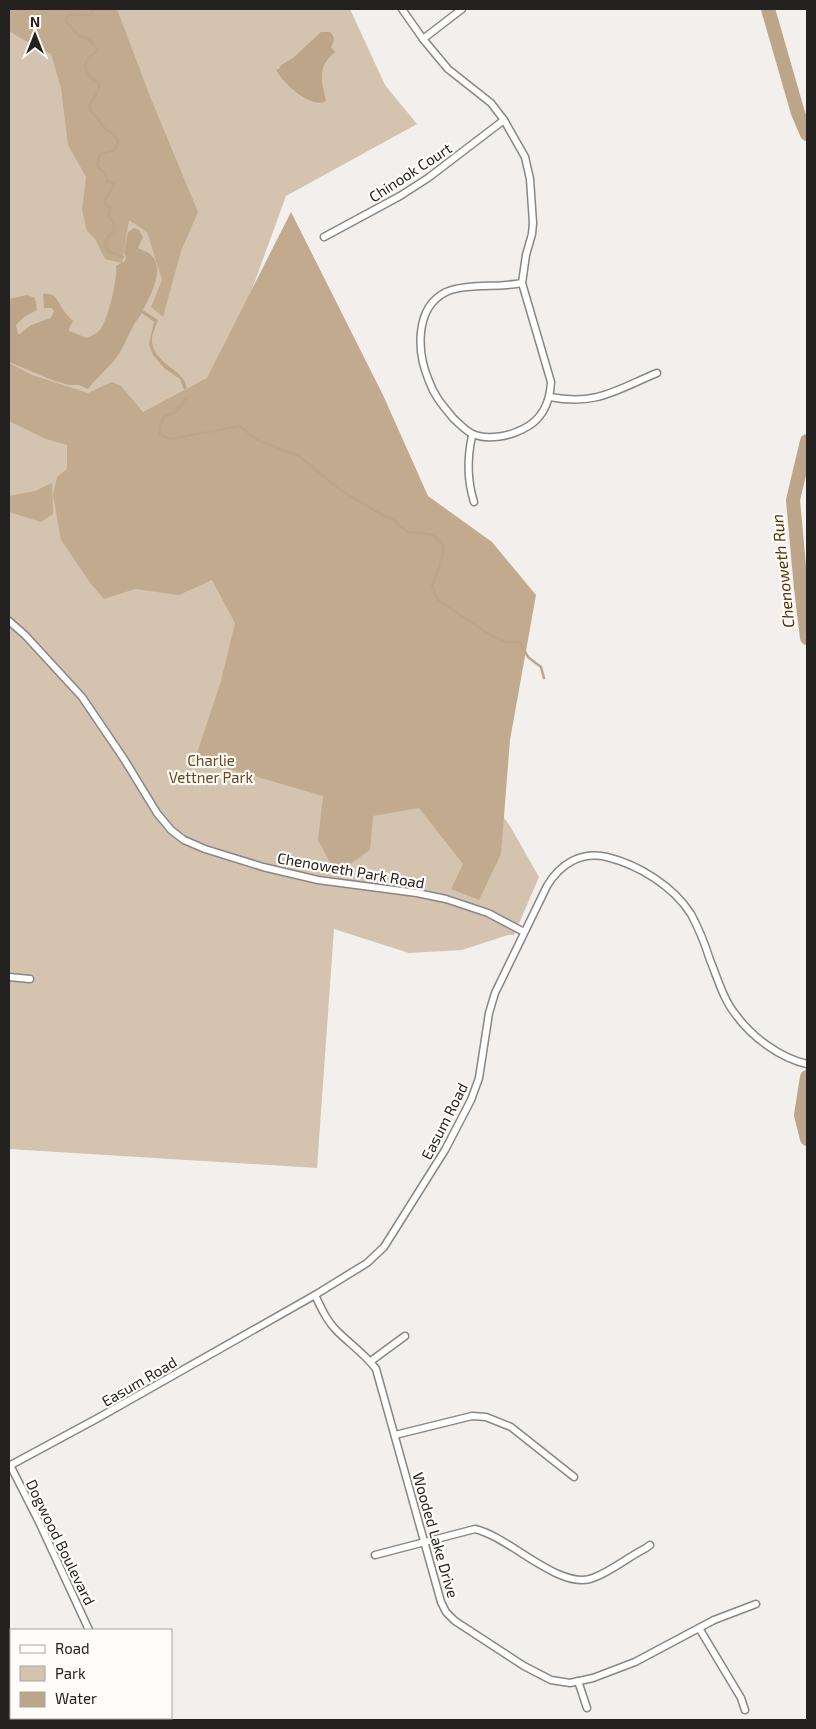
<svg xmlns="http://www.w3.org/2000/svg" width="816" height="1729" font-family="'Exo 2',sans-serif">
	<style>
		.green { fill: #d4c3af }
		.forest { fill: #c2aa8f }
		.water { fill: #bda58a }
		.lines { fill: none; stroke-linecap: round; stroke-linejoin: round }
		.stream { stroke: #bda58a; stroke-width: 2.5 }
		.river { stroke: #bda58a; stroke-width: 14 }
		.street-casing { stroke: #898683; stroke-width: 9 }
		.street { stroke: #fff; stroke-width: 6 }
		.labels { text-anchor: middle; dominant-baseline: central; stroke-width: 4.5; stroke-linejoin: round; paint-order: stroke }
		.street-label { font-size: 15px; fill: #232221; stroke: #fffcf9 }
		.park-label { font-size: 15px; fill: #6a471a; stroke: #fffcf9 }
		.water-label { font-size: 16px; font-style: italic; fill: #513000; stroke: #fffcf9 }
	</style>
	<rect width="100%" height="100%" fill="#f2efec"/>
	<path class="green" d="M9,9H350L385,85L417,124L286,196L215,391L422,707L510,826L539,877L514,935H508L462,950L409,953L334,929L317,1168L9,1149Z"/>
	<g class="forest">
		<path d="M9,9H117L151,99L198,212L181,251L163,317L151,307L162,280L147,232L129,220L122,263L105,259L95,239L87,231L82,210L86,177L68,145L61,88L51,54L39,49L9,31Z"/>
		<path d="M291,212L383,395L428,496L492,542L536,595L510,740L501,854L479,900L451,889L463,864L419,808L373,816L370,850L336,874L318,840L323,796L195,759L221,681L235,623L212,580L179,595L135,589L104,599L91,584L61,540L53,495L57,477L67,469V445L46,439L9,421V363L32,375L88,393L112,382L121,386L143,412L207,378Z"/>
		<path d="M52,483L53,514L41,522L9,512V496L35,491Z"/>
	</g>
	<g class="water">
		<path d="M321,32H330C335,36 335,41 331,47L335,52C316,68 322,80 326,101C312,110 281,82 276,69H279L281,65L293,58Z"/>
		<path d="M134,228L139,230L143,237L138,248C143,251 147,251 151,255C166,268 150,296 143,310L158,320C156,326 151,335 152,342C154,364 184,369 187,388L184,390L180,379L164,368L153,355L149,344L154,322L142,313C132,325 127,340 119,354C110,367 98,376 88,389L79,385H69L52,380L9,362V299L27,295L35,298L37,310L24,317L16,325L18,334H20L31,325L51,318L54,311L52,308H44L43,294C55,293 56,298 62,308C65,313 69,317 73,321L70,326L69,331L87,338C91,336 96,334 100,330C108,320 118,278 116,266L125,261L126,257L124,253L128,232Z"/>
	</g>
	<g class="lines">
		<g class="stream">
			<path d="M92,9L91,14C83,17 75,12 67,16L65,20L79,36C88,37 94,43 98,51C79,61 83,73 99,83L98,91L89,106L91,112C102,118 99,129 114,134L118,141L115,150L106,152L99,156L97,165L101,170L105,172L107,181L114,184L105,200V205L110,207L108,215L113,222L115,230C107,238 101,242 109,252L123,257"/>
			<path d="M185,399C180,409 175,415 164,416L159,428L160,435L170,439L240,426L257,440L299,456L339,489L382,515L394,520L399,526L409,532L433,535L444,546L440,566L432,585L437,599L457,613L492,636L507,642H520L528,657L541,667L544,678"/>
		</g>
		<g class="river">
			<path d="M768,9L798,113L807,134"/>
			<path d="M807,441L793,500L801,588L807,638"/>
			<path d="M807,1077L801,1115L807,1139"/>
		</g>
		<defs>
			<g id="street">
				<path d="M402,9L423,39L448,69L491,103L504,120L525,157L530,179L533,223L532,234L526,255L522,283L551,382C550,402 542,420 523,429C510,436 489,440 475,435C466,432 461,425 454,419C444,407 434,396 429,381C417,353 414,308 446,292C466,283 500,288 522,283"/>
				<path d="M423,39L462,9"/>
				<path d="M324,237L400,196L428,178L504,120"/>
				<path d="M550,397C596,406 616,390 657,373"/>
				<path d="M474,435L472,436C467,459 467,480 474,502"/>
				<path d="M9,621L25,635L82,697L124,759L157,813L171,830L184,840L205,849L263,867L318,880L417,893L446,899L488,913L524,932"/>
				<path d="M9,977L30,979"/>
				<path d="M315,1295C321,1308 327,1321 337,1331C350,1344 365,1354 376,1369L441,1602L446,1612L455,1621L524,1666L551,1680L570,1683L593,1678L635,1662L714,1620L756,1604"/>
				<path d="M371,1361L405,1336"/>
				<path d="M395,1435L472,1416L486,1417L511,1427L574,1477"/>
				<path d="M10,1465L39,1522L89,1630"/>
				<path d="M9,1466L98,1418L315,1295L367,1263L384,1247L445,1150L471,1100L479,1078L489,1013L495,993L547,886C560,864 581,851 607,857C639,865 673,886 691,914C699,929 705,944 710,960C718,979 723,999 736,1015C752,1037 780,1058 807,1064"/>
				<path d="M375,1555L475,1529C510,1537 560,1591 593,1578C612,1571 628,1557 646,1548L650,1545"/>
				<path d="M699,1628L741,1698L745,1710"/>
				<path d="M578,1681L587,1708"/>
				<path d="M127,1718L128,1720"/>
			</g>
		</defs>
		<use href="#street" class="street-casing"/>
		<use href="#street" class="street"/>
	</g>
	<g class="labels">
		<g class="street-label">
			<text transform="translate(410 172) rotate(-33)">Chinook Court</text>
			<text transform="translate(351 870) rotate(10)">Chenoweth Park Road</text>
			<text transform="translate(444 1121) rotate(-63)">Easum Road</text>
			<text transform="translate(139 1381) rotate(-30)">Easum Road</text>
			<text transform="translate(436 1535) rotate(74)">Wooded Lake Drive</text>
			<text transform="translate(61 1542) rotate(64)">Dogwood Boulevard</text>
		</g>
		<g class="park-label">
			<text x="211" y="760">Charlie<tspan x="211" dy="17">Vettner Park</tspan></text>
		</g>
		<g class="water-label">
			<text transform="translate(782 571) rotate(-96)">Chenoweth Run</text>
		</g>
	</g>
	<rect width="816" height="1729" fill="none" stroke="#232221" stroke-width="20"/>
	<rect x="10" y="1629" width="162" height="90" fill="#fffcf9" stroke="#a7a5a3"/>
	<rect x="20" y="1645" width="25" height="8" fill="#ffffff" stroke="#a7a5a3"/>
	<text x="55" y="1654" font-size="15" fill="#232221">Road</text>
	<rect x="20" y="1666" width="25" height="15" fill="#d4c3af" stroke="#a7a5a3"/>
	<text x="55" y="1679" font-size="15" fill="#232221">Park</text>
	<rect x="20" y="1692" width="25" height="15" fill="#bda58a" stroke="#a7a5a3"/>
	<text x="55" y="1704" font-size="15" fill="#232221">Water</text>
	<g transform="translate(35 35)" stroke="#fffcf9" stroke-width="4" paint-order="stroke">
	<path d="M0-4L9 19L0 12L-9 19Z" fill="#232221"/>
	<text y="-8" font-size="14" font-weight="bold" text-anchor="middle" fill="#232221">N</text>
	</g>
</svg>
